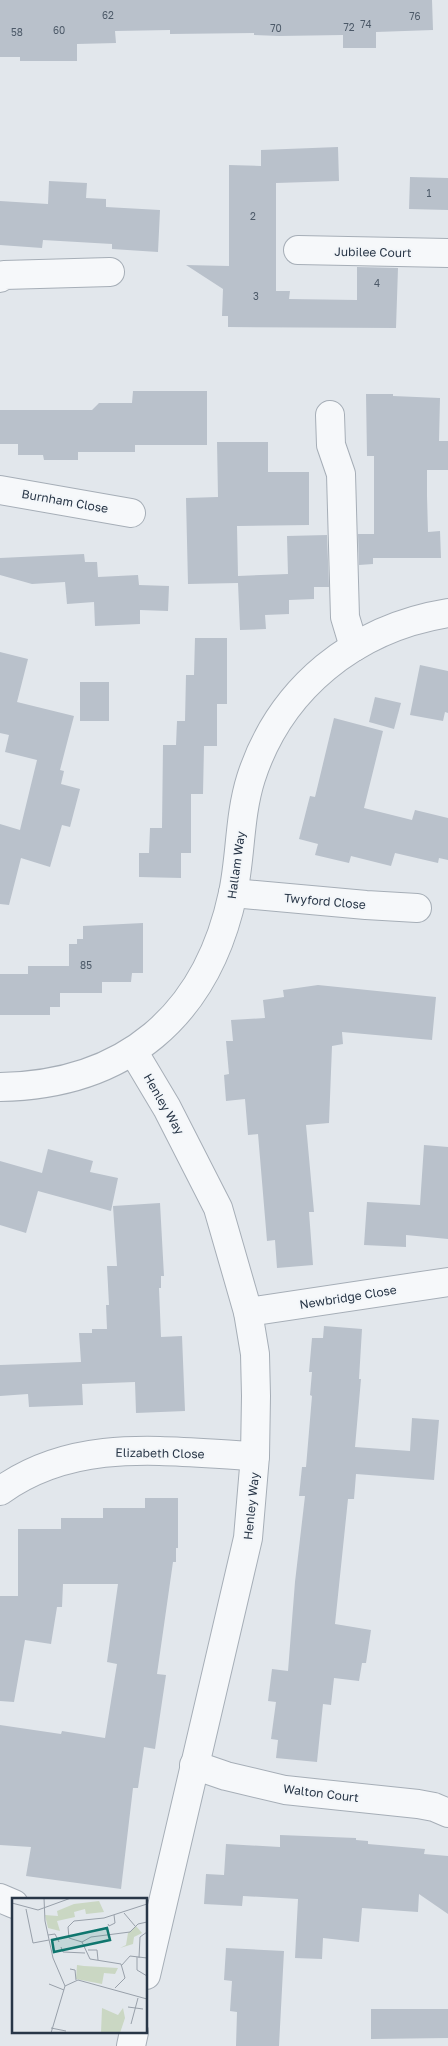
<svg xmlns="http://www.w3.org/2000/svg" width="448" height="2046" font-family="'Golos Text',sans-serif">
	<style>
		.building { fill: #b9c1cb }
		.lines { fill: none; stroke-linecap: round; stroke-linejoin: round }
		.minor-casing { stroke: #a6aeb7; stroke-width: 30 }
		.minor { stroke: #f6f8fa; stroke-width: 28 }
		.labels { text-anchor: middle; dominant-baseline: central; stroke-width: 4; stroke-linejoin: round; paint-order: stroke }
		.number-label { font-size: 10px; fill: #4c5968 }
		.street-label { font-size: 12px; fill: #283647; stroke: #f3f6f9 }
		.inset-road { fill: none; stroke: #98a0aa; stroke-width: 1 }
		.view { fill: #0f766e; fill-opacity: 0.15; stroke: #0f766e; stroke-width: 2.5 }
		.inset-edge { fill: none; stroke: #283647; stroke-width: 2.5 }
	</style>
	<rect width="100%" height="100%" fill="#e2e7ec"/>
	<g class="building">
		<path d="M0,0H432L433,30L376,32V48H343V35L279,36L254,35V33L170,34V30L115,31L116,43L77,44V61H20V57H0Z"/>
		<path d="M338,147L339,181L276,183V291H290L289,299L357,300V267L398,268L396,328L228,327V316H222L223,289L186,265L229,266V165L261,166V150Z"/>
		<path d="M410,177L448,178V210L409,209Z"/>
		<path d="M49,181L87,183L86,198L106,199V207L160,210L158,252L112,249V244L43,240L42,248L0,245V201L48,204Z"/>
		<path d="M133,391H207V445H135V452H78V460H44L43,455H18V444H0V410H92L99,403H132Z"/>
		<path d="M366,394H393V396L440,398L439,441H448V470H427V496L428,532L440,531L441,558H373V564L359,565L358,534H374V456H367Z"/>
		<path d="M217,442H268V472H309V525L237,526L238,576L288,574L287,536L327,535L329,587H314V599L289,600V614L265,615L266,629L240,630L238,583L188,584L186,498L218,497Z"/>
		<path d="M84,554L85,562H97L98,577L138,575L139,585L169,586L168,611L140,610V624L95,626L94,602L67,604L65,582L32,584L0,575V558Z"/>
		<path d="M195,638H227V704H217V746H204L203,794H191V853H181V878L139,877V853H149L150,828H162L163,745H176L177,721H185L186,675H194Z"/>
		<path d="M0,652L28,659L17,702L74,716L60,770L64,771L61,784L80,789L70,827L62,825L50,867L21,858L9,905L0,904V824L20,830L37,760L5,752L9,735L0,733Z"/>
		<path d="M420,665L448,671V713L445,712L443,721L410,715Z"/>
		<rect x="80" y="682" width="29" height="39"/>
		<path d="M375,697L401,703L394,729L369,722Z"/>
		<path d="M334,718L383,731L364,808L412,820L415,810L448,818V860L439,858L438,863L395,853L391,866L351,856L349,863L315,855L318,844L299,839L310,796L315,797Z"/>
		<path d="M143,923V973H132L131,982H102V993H60V1007H50V1015H0V974H28V966H69V944H77V939H83V926Z"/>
		<path d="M318,985L436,997L432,1040L342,1032L343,1044L332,1046L329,1123L306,1125L314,1212H309L313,1265L277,1268L275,1240L267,1241L258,1134L248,1135L245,1099L226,1101L224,1075L229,1074L226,1041H233L231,1020L265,1018L263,1000L284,997L283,990Z"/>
		<path d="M424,1145L448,1147V1239L406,1235V1247L364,1245L367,1202L420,1205Z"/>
		<path d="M48,1149L93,1161L90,1172L118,1178L111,1211L38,1191L26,1233L0,1225V1161L42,1173Z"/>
		<path d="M160,1203L164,1276H161V1288H159L161,1337L182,1336L185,1411L136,1413L135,1382L82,1384L83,1405L29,1407L28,1394L0,1396V1365L81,1362L79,1333H92V1329H107L106,1305H109L107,1266H117L113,1206Z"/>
		<path d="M324,1326L362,1329L359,1379H361L355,1447L410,1451L412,1418L439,1420L434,1480L356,1474L354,1499H348L335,1624L371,1630L366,1663H362L359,1681L334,1678L331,1705L323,1704L317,1762L276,1758L278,1740L271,1739L276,1702L268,1701L272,1669L288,1671L295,1582L305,1496H299L302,1467H306L312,1396L310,1395L312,1372H309L312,1338H323Z"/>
		<path d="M145,1498H178V1548H176V1562H173L157,1674L166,1675L155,1749L144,1747L138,1788H133L121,1889L26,1876L31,1847L0,1845V1725L61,1734L62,1731L105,1738L117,1664L107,1662L118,1584H63L62,1607H57L51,1644L25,1640L14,1702L0,1701V1596H18V1529H61V1518H103V1508H145Z"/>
		<path d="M280,1835L356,1838V1840L368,1841V1844L425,1849L424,1854L448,1856V1914L419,1894L418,1912L362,1908L359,1942L323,1938L322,1959L295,1958L298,1899L243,1896L242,1906L204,1904L206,1874L224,1875L226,1844L280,1847Z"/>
		<path d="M226,1948L284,1951L279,2046H236L237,2012L230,2011L232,1981L224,1980Z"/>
		<path d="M371,2009H448V2038L371,2039Z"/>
	</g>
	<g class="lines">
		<defs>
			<g id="minor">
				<path d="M298,250L448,253"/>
				<path d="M0,278L4,275L110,272"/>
				<path d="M330,415L331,445L341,474L345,617L354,647"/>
				<path d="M0,490L131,513"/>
				<path d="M233,893L366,905L417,908"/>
				<path d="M133,1051L167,1108L218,1208L248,1312L255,1354L256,1396L255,1456L248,1538L146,1975"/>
				<path d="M0,1087C125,1085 207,1016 233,893C241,855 239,816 251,778C280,688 355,628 448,613"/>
				<path d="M248,1312L448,1282"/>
				<path d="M0,1491C77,1436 166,1452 255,1456"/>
				<path d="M194,1765L226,1776L285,1790L418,1804L434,1807L448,1813"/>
				<path d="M0,1898L14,1904"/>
				<path d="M131,2046L134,2032"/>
			</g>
		</defs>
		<use href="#minor" class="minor-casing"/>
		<use href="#minor" class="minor"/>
	</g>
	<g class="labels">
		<g class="number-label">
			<text x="108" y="15">62</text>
			<text x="415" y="16">76</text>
			<text x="366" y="24">74</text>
			<text x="349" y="27">72</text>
			<text x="276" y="28">70</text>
			<text x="59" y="30">60</text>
			<text x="17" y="32">58</text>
			<text x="429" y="193">1</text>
			<text x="253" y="216">2</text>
			<text x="377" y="283">4</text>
			<text x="256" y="296">3</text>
			<text x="86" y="965">85</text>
		</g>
		<g class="street-label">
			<text transform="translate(373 252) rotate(1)">Jubilee Court</text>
			<text transform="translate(65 501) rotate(10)">Burnham Close</text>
			<text transform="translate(236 865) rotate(-82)">Hallam Way</text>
			<text transform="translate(325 901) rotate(5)">Twyford Close</text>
			<text transform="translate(164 1104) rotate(60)">Henley Way</text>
			<text transform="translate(348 1297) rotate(-9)">Newbridge Close</text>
			<text transform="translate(160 1453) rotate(1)">Elizabeth Close</text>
			<text transform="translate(251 1506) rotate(-84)">Henley Way</text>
			<text transform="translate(321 1793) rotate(7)">Walton Court</text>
		</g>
	</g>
	<g transform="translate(12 1898)">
		<rect width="135" height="135" fill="#e2e7ec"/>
		<path d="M87,3L92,14L74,16L73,11L62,14L63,19L45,23L48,33L36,30L33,17L46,18L45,13L62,6ZM124,28L130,35L122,39L121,46L108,50L114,47L116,35ZM65,67L72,68L106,70L103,76L92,75L90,86L64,81ZM90,110L106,117L111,110L113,120L108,135H89Z" fill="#cad7c3"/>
		<path class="inset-road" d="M32,0L33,23L41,60L53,88L39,135M0,5L26,12L59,0M14,11L21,45L37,42M112,15L123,28M96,26L97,28L103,25L102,17M36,37L43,36L47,44M70,44L79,39L118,34L126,26L135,24M49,49L51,54L73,55M76,52H85L86,62M125,59V72L135,78M127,60L128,39L135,34M109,68L118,58L135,60M58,71L63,72L64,82M37,86L52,92M53,88L66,82L135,101M103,90L113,80L109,66L78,61L70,44L57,40L56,29L62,23L92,20L135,6M116,109L131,111M119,126L126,100M39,130L54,133"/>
		<path class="view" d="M95,30L98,42L42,54L40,42Z"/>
		<rect width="135" height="135" class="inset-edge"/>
	</g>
</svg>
